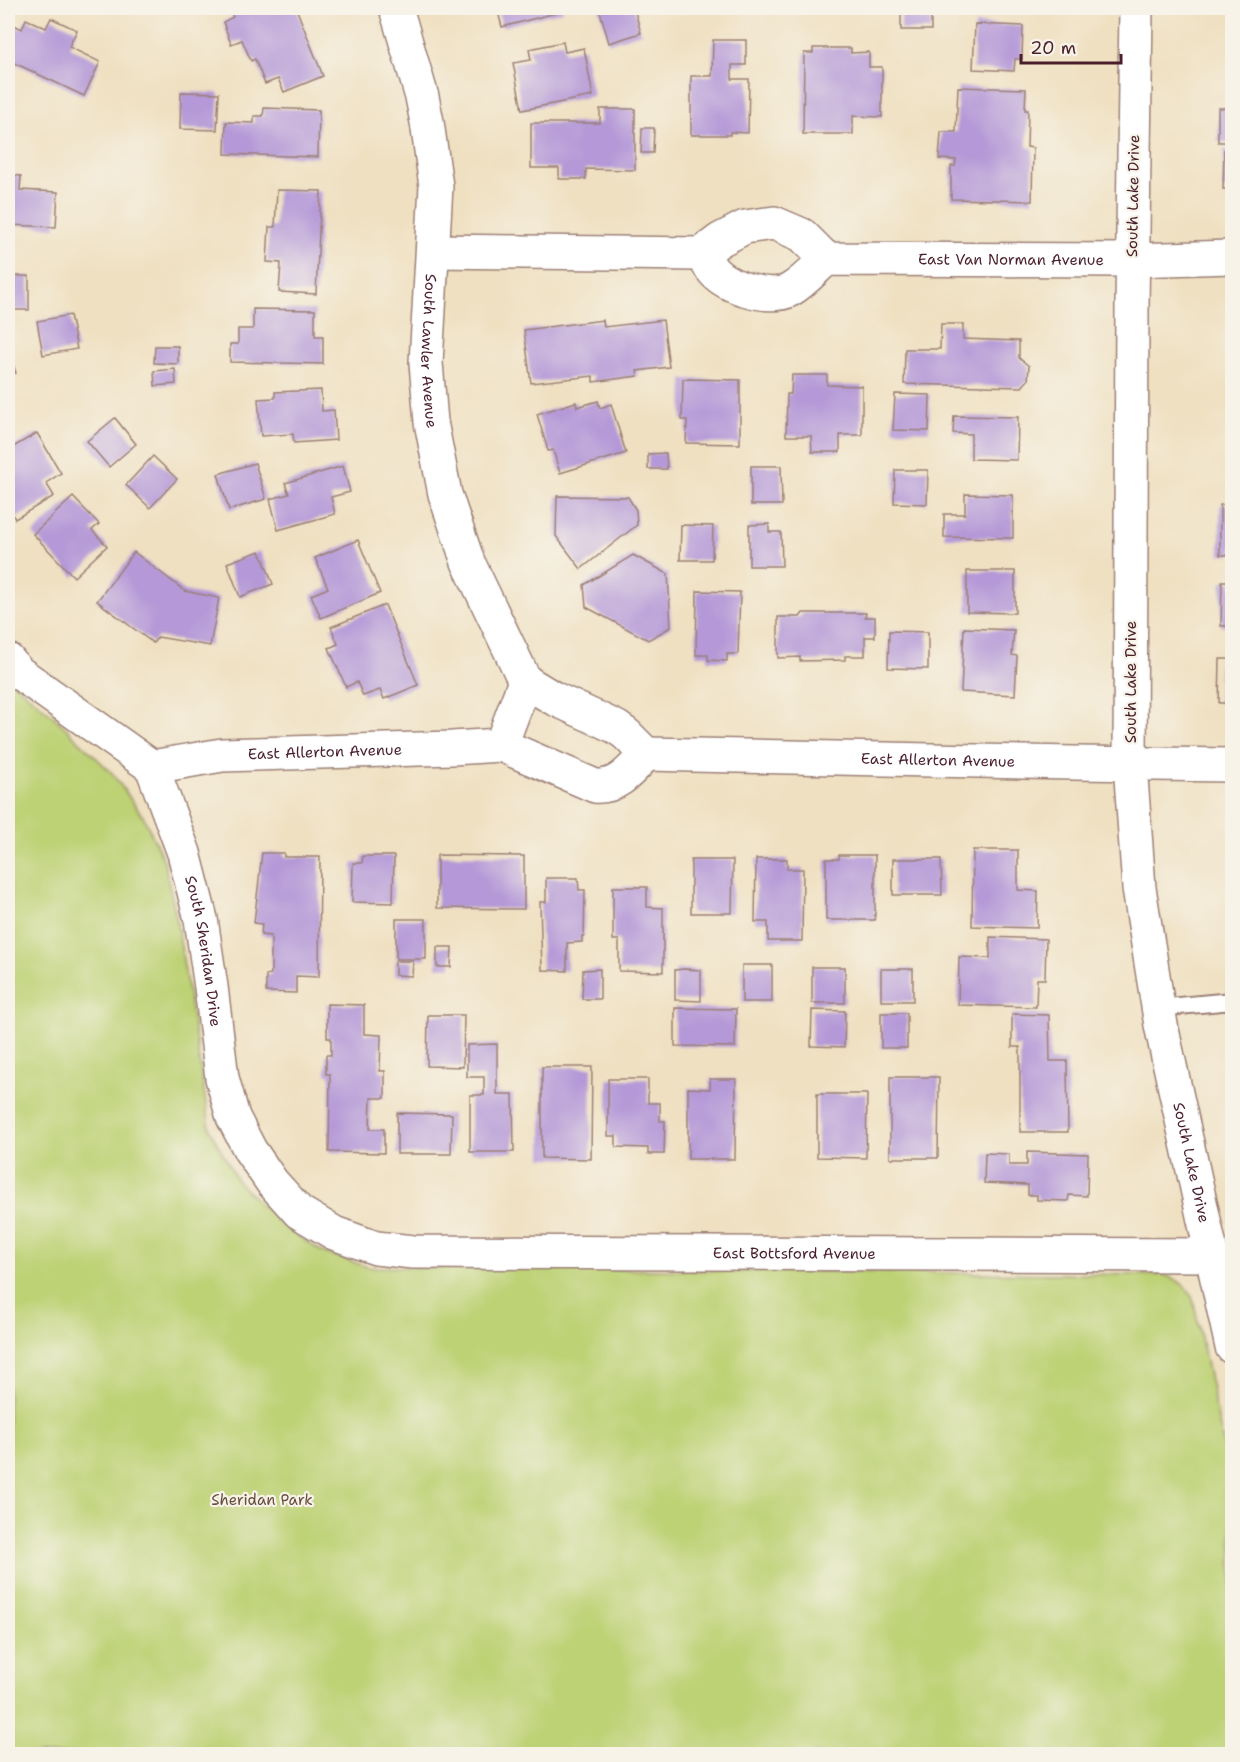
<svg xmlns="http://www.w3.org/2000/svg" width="1240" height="1762" font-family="'Shantell Sans',sans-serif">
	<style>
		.green { fill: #bdd175; stroke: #847850; stroke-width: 1.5 }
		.building { fill: #b498d7 }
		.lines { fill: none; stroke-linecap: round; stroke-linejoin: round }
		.lane-casing { stroke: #9c8076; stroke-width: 20 }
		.street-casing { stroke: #9c8076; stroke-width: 36 }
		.secondary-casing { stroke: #9c8076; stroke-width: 36 }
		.lane { stroke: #fff; stroke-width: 16 }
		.street { stroke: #fff; stroke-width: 33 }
		.secondary { stroke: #fff; stroke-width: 33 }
		.labels { text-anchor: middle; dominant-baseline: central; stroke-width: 4.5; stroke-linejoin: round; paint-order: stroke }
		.street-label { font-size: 15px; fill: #4a1f2b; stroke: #f7f3e8 }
		.park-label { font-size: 15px; fill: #674c3e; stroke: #f7f3e8 }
	</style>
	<rect width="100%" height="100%" fill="#f7f3e8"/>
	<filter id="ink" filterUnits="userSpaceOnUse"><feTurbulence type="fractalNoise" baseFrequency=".0167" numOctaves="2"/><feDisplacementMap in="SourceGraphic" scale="12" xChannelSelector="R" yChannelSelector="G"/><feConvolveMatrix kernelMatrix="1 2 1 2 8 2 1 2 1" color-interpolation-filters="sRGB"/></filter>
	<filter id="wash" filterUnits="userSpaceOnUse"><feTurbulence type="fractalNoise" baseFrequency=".008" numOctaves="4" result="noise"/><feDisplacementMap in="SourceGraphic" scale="24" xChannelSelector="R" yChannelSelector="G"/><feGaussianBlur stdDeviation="1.35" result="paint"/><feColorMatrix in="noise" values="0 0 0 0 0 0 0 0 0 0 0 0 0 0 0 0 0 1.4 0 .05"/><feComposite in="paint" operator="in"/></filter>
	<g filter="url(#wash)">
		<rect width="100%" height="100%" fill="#efe0c1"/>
		<path class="green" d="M8,678L52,715L112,773L144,818L164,861L176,916L210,1129L238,1182L284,1227L322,1252L368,1267L1164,1275C1179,1280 1186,1285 1193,1299L1232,1486V1754H8Z"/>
		<g id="blocks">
			<g class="building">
				<path d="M229,8H296L323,76L284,92L278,79L265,84L255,59L251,61L242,40L231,44L223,22L233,17Z"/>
				<path d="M497,8H562L563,11L502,27Z"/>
				<path d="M599,8H634L641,33L609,43Z"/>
				<rect x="901" y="8" width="30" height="22"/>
				<path d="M51,18L77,30L69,47L100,62L84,96L8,60V22L22,29L26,19L46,28Z"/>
				<path d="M975,24L1023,26L1022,59H1015L1014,71L973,69Z"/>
				<path d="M713,40H746V65H732V79H749L748,133L730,132V135H691V76H712Z"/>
				<path d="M563,42L565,52L584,48L593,96L522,110L513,63L531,60L529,49Z"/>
				<path d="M813,48H851V53L869,52V67H882V117L853,116V134H803L804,53H813Z"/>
				<path d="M958,87L1026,89L1025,110H1028L1027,147L1033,148L1032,201L951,199V166H955L956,160L939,159L941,132H956Z"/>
				<path d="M181,92L219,93L217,130L180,129Z"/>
				<path d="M264,108L319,110L318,157L225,154L226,122L254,123V116H263Z"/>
				<rect x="1218" y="108" width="14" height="34"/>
				<path d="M600,109H635V170L586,169V179H559V168H531V123H600Z"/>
				<path d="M642,128H654L653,153H641Z"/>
				<path d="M1224,150H1232V189H1223Z"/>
				<path d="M8,175L21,176L20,190L58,192L56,227L8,225Z"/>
				<path d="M277,190L321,191L316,294L279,292L281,263L267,262L269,227H275Z"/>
				<rect x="8" y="276" width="21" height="34"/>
				<path d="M253,309L315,310V336H323V364L230,362V344H238V329H253Z"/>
				<path d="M70,315L77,349L43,355L37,321Z"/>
				<path d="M603,320L604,327L663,320L669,367L637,371L638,376L593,382V376L531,383L524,330Z"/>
				<path d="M941,324H963V339L1019,341V358L1029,366L1028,380L1022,387L904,384L905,349H940Z"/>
				<path d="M155,346H178V364L154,363Z"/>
				<path d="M8,350L16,373L8,376Z"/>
				<path d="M175,369L176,384L155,386L154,371Z"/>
				<path d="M792,375H827V385L862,386V435H840V452H812L811,436H786L787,394H791Z"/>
				<path d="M683,379L740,380V444L686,443L687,420H682Z"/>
				<path d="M321,390L322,411L334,410L336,440L294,443L293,434L261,436L258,399L275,398V392Z"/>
				<path d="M895,394L930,395L929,431L893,430Z"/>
				<path d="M598,401L600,408L611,404L626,453L560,473L553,450L548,451L537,414L576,402L577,407Z"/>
				<path d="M954,416L1018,417L1017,460L971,459V434L953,433Z"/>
				<path d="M115,418L136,444L109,467L87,441Z"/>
				<path d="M37,433L61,473L46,483L54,496L15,519L8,507V450Z"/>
				<rect x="1228" y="434" width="4" height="51"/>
				<path d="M666,453L667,469H648V454Z"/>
				<path d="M153,456L177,479L150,508L126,485Z"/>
				<path d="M255,463L266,499L229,510L218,474Z"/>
				<path d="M343,466L350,492L331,497L335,514L278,530L270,499L289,494L285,483Z"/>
				<path d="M751,466H781L782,505H751Z"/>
				<path d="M895,470H928L927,504L894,503Z"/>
				<path d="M965,494L1013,495V538L944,537V514H965Z"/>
				<path d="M557,496L628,497L636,510L637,525L581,569L556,536Z"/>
				<path d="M73,497L99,524L92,530L107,546L74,577L33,534Z"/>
				<rect x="1220" y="505" width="12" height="50"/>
				<path d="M769,524V532H781L782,566H749V525Z"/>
				<path d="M681,525L713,526L712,560H680Z"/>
				<path d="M358,540L380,593L321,618L311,595L328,588L315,558Z"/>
				<path d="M260,551L273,584L240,597L227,563Z"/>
				<path d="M134,552L185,591L219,598L210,646L158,637L153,643L97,601Z"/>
				<path d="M633,555L668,574L671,627L648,640L586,607L584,585Z"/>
				<path d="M967,571H1015V613L967,612Z"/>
				<path d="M1222,581H1232V626H1221Z"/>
				<path d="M697,591L740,592L738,654H727V661L708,660V655H696Z"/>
				<path d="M385,605L418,685L384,699L380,690L363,696L357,682L346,687L329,648L338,644L331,627Z"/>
				<path d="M803,613H866L865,617H875V637H865V656H845V660L800,661V657L778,658V617H800Z"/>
				<path d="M964,628L1014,630L1012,655L1017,656L1015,695L961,692Z"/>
				<path d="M889,631L928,632V669L888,668Z"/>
				<path d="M1220,659H1232V703H1219Z"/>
				<path d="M973,850H1018V890L1038,891L1037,928L972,926Z"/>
				<path d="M262,853H284V857H320L319,977L296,976V993L266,992V975L271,974V936L261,935L262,924L254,923Z"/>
				<path d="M437,855L524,856V909L437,908Z"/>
				<path d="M839,855H875V920H826V859H839Z"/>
				<path d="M363,856H394L393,903L352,902L353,863H362Z"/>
				<path d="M756,859H787V869H803L802,941H768V922H755Z"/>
				<path d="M893,859H941L942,895H893Z"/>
				<path d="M691,860H733L732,913H691Z"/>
				<path d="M546,878H578L579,890H585L584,936H582V942L567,943V971L542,970L540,902H546Z"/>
				<path d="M613,887H647V907L663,908V972L619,971V940H613Z"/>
				<rect x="396" y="919" width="30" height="40"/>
				<path d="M990,937L1046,939L1045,979H1037L1036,1007L958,1005L959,957L990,958Z"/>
				<path d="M437,947H452L451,967H437Z"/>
				<path d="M395,961H413L412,976L395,975Z"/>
				<rect x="742" y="965" width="30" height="37"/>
				<rect x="812" y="967" width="33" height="36"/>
				<path d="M600,969V999H582L583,970Z"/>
				<path d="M684,969L701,970V1001L675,1000V970Z"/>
				<rect x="881" y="969" width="32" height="32"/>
				<path d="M327,1004L364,1005V1034L381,1035L380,1071H385V1098H371L370,1129H384V1153L329,1152L330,1074H326V1055H331V1038H327Z"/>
				<path d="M675,1008L736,1009L735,1047L675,1046Z"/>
				<path d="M812,1010L845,1011L844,1047L811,1046Z"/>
				<rect x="881" y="1013" width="26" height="35"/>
				<path d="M1012,1014L1049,1015L1050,1061H1067L1068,1132H1020V1047H1012Z"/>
				<path d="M428,1015H464L463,1067L427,1066Z"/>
				<path d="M497,1044V1094H513L514,1152H470V1095H484V1077H467V1045Z"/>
				<path d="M542,1067H592L591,1159L542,1158Z"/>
				<path d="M890,1077H939L938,1158H890Z"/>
				<path d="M608,1079H648V1103H660V1121H665L664,1154H648V1148L616,1147V1136H608Z"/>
				<path d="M710,1079H736L735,1159H688V1088L710,1089Z"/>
				<path d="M817,1094H867L866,1158L817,1157Z"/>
				<path d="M397,1113L452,1114L451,1154H397Z"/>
				<path d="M1027,1152L1088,1154L1087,1196L1069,1195L1068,1201L1037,1200V1195H1028V1185L984,1183L985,1153L1009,1154V1165H1027Z"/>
			</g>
		</g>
	</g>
	<g filter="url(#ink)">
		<use href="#blocks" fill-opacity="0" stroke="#9c8076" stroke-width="1.5"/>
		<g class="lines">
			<defs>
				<path id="lane" d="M1158,1008L1232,1001"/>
				<g id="street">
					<path id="s1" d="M396,8L422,97L427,122L436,186L426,363L431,422L445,494L468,562L525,681"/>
					<path d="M434,251L701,254"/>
					<path id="s2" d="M826,259C814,270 804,282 790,290C771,300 730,288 715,273C710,268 706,260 701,254L720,240L745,227L774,223L802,235L826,259L1132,260L1232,257"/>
					<path id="s3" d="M8,660L18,672L152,767L184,853L201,919L211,987L222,1078L233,1117L250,1150L272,1182L299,1212L334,1233L376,1248L413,1252L1212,1255"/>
					<path id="s4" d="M646,754L1074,763L1232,765"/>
					<path id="s5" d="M152,767L222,755L452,748L501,745L595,786C618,788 631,770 646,754L626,734L616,727L553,698L525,681L501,745"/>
				</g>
				<g id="secondary">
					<path id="s6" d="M1136,8L1132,308L1130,764L1139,888L1161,1025L1232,1347"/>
				</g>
			</defs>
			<use href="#lane" class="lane-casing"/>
			<use href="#street" class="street-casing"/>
			<use href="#secondary" class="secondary-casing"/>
			<use href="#lane" class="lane"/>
			<use href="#street" class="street"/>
			<use href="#secondary" class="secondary"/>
		</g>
	</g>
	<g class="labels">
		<g class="street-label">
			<text transform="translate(1133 196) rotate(-89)">South Lake Drive</text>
			<text stroke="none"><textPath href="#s2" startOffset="482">East Van Norman Avenue</textPath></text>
			<text stroke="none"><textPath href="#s1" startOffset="348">South Lawler Avenue</textPath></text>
			<text transform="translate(1131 682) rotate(-90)">South Lake Drive</text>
			<text stroke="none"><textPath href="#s5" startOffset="174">East Allerton Avenue</textPath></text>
			<text stroke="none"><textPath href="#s4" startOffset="292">East Allerton Avenue</textPath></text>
			<text stroke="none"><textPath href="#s3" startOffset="372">South Sheridan Drive</textPath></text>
			<text stroke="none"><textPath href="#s6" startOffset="1160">South Lake Drive</textPath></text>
			<text stroke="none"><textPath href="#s3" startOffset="1161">East Bottsford Avenue</textPath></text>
		</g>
		<g class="park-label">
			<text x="262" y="1500">Sheridan Park</text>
		</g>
	</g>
	<rect width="1240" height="1762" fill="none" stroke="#f7f3e8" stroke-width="30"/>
	<path d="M1021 54v9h100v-9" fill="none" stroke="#4a1f2b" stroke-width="3"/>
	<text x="1030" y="54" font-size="18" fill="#4a1f2b" stroke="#f7f3e8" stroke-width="4.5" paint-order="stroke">20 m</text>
</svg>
